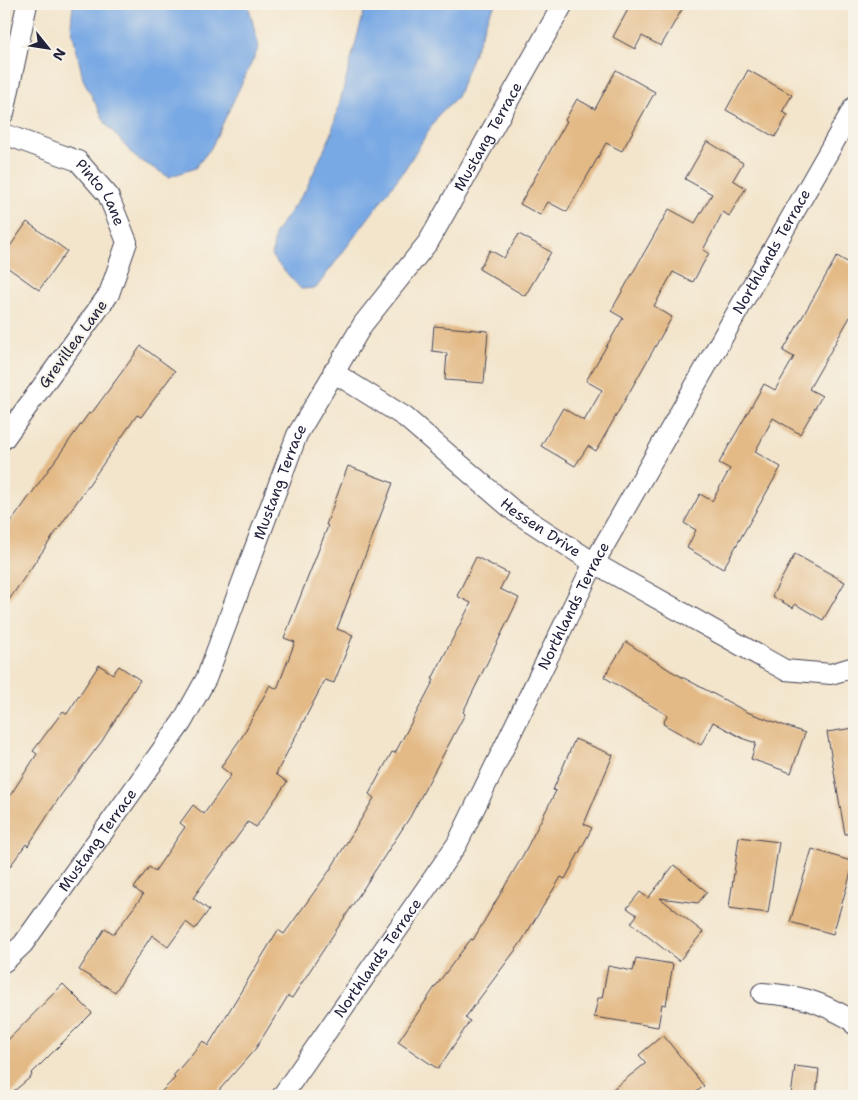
<svg xmlns="http://www.w3.org/2000/svg" width="858" height="1100" font-family="'Shantell Sans',sans-serif">
	<style>
		.water { fill: #79a9e4; stroke: #4e6690 }
		.building { fill: #e3b985 }
		.lines { fill: none; stroke-linecap: round; stroke-linejoin: round }
		.minor-casing { stroke: #413f51; stroke-width: 22 }
		.minor { stroke: #fff; stroke-width: 20 }
		.labels { text-anchor: middle; dominant-baseline: central; stroke-width: 4; stroke-linejoin: round; paint-order: stroke }
		.street-label { font-size: 15px; fill: #22223b; stroke: #f7f3e8 }
	</style>
	<rect width="100%" height="100%" fill="#f7f3e8"/>
	<filter id="ink" filterUnits="userSpaceOnUse"><feTurbulence type="fractalNoise" baseFrequency=".02" numOctaves="2"/><feDisplacementMap in="SourceGraphic" scale="10" xChannelSelector="R" yChannelSelector="G"/><feConvolveMatrix kernelMatrix="1 2 1 2 8 2 1 2 1" color-interpolation-filters="sRGB"/></filter>
	<filter id="wash" filterUnits="userSpaceOnUse"><feTurbulence type="fractalNoise" baseFrequency=".0096" numOctaves="4" result="noise"/><feDisplacementMap in="SourceGraphic" scale="20" xChannelSelector="R" yChannelSelector="G"/><feGaussianBlur stdDeviation="1.12" result="paint"/><feColorMatrix in="noise" values="0 0 0 0 0 0 0 0 0 0 0 0 0 0 0 0 0 1.4 0 .05"/><feComposite in="paint" operator="in"/></filter>
	<g filter="url(#wash)">
		<rect width="100%" height="100%" fill="#f3e5cc"/>
		<g class="water">
			<path d="M73,4H244L249,8L259,47L211,148L195,168L169,177L135,157L106,124L83,79L71,25Z"/>
			<path d="M366,4H496L489,14L457,97L439,114L405,169L316,288L301,289L272,257L275,233L306,189L331,135Z"/>
		</g>
		<g id="blocks">
			<g class="building">
				<path d="M631,4H685L661,46L642,36L635,49L613,37Z"/>
				<path d="M616,70L655,92L622,151L606,143L567,212L548,202L540,215L520,204L567,121L565,120L577,99L595,109Z"/>
				<path d="M748,70L792,95L782,112L788,115L775,137L726,110Z"/>
				<path d="M707,141L743,163L733,180L746,188L729,216L723,212L703,250L709,253L693,282L673,272L654,306L672,317L596,451L588,446L575,466L541,446L563,408L584,421L602,390L586,381L623,318L611,311L669,209L695,223L712,194L685,179Z"/>
				<path d="M27,222L67,251L39,290L4,265V255Z"/>
				<path d="M519,234L551,252L525,296L479,269L490,250L504,258Z"/>
				<path d="M837,256L854,266V310L809,389L822,396L800,434L773,418L755,452L781,467L723,569L687,548L696,530L684,523L700,494L712,501L730,469L719,463L764,384L775,390L794,357L783,351Z"/>
				<path d="M434,326L488,331L484,383L445,380L447,353L432,351Z"/>
				<path d="M141,346L175,371L141,417L137,415L4,607V532L89,413L91,414Z"/>
				<path d="M348,466L393,483L337,629L353,635L334,683L325,680L276,774L287,782L256,827L248,822L193,898L209,910L195,929L186,922L168,947L152,935L115,992L79,970L105,928L114,934L143,895L134,888L149,867L155,871L185,827L180,823L193,805L204,814L231,775L221,767L243,735L270,685L277,689L295,642L284,638L328,526L326,525Z"/>
				<path d="M795,554L845,582L823,620L795,604L793,608L772,596Z"/>
				<path d="M476,557L508,573L500,589L519,598L463,712L465,714L410,817L292,998L288,996L256,1048L214,1096H157L175,1078L173,1076L203,1041L208,1046L278,930L284,934L330,870L374,798L369,794L392,752L395,753L434,680L432,679L471,603L457,596Z"/>
				<path d="M626,642L671,671L747,712L805,733L791,773L751,759L756,743L744,739L713,722L701,745L663,724L667,715L604,677Z"/>
				<path d="M99,665L113,674L119,666L140,680L102,741L61,795L28,846L26,844L4,875V805L37,754L33,751L63,711L67,714Z"/>
				<path d="M854,728V834H845L827,732Z"/>
				<path d="M575,739L613,755L584,824L592,828L565,879L561,877L520,944L465,1018L470,1021L438,1069L398,1042L435,987L471,939L473,940L522,857L556,791L553,790Z"/>
				<path d="M739,837L779,842L768,913L729,908Z"/>
				<path d="M812,849L854,862L833,934L790,922Z"/>
				<path d="M674,865L707,892L698,903L660,898L703,932L679,961L631,923L637,915L627,908L640,892L648,898Z"/>
				<path d="M636,958L673,964L666,1005L662,1004L658,1027L594,1017L598,998H602L608,966L633,971Z"/>
				<path d="M63,984L92,1013L31,1074L32,1076L8,1096H4V1044Z"/>
				<path d="M663,1035L704,1086L691,1096H604L646,1063L639,1055Z"/>
				<path d="M795,1066L819,1069L816,1096H791Z"/>
			</g>
		</g>
	</g>
	<g filter="url(#ink)">
		<use href="#blocks" fill-opacity="0" stroke="#413f51" stroke-width="1"/>
		<g class="lines">
			<defs>
				<g id="minor">
					<path d="M4,113L27,4"/>
					<path id="s1" d="M4,134L78,161L108,195L127,242L109,294L4,439"/>
					<path id="s2" d="M333,372L405,417L514,511L594,563L785,670L831,674L854,667"/>
					<path id="s3" d="M4,962L23,944L182,722L206,679L297,435L363,324L429,241L563,4"/>
					<path d="M762,993C802,996 816,1000 852,1020L854,1024"/>
					<path id="s4" d="M282,1096L457,844L594,563L854,107"/>
				</g>
			</defs>
			<use href="#minor" class="minor-casing"/>
			<use href="#minor" class="minor"/>
		</g>
	</g>
	<g class="labels">
		<g class="street-label">
			<text stroke="none"><textPath href="#s3" startOffset="964">Mustang Terrace</textPath></text>
			<text stroke="none"><textPath href="#s1" startOffset="118">Pinto Lane</textPath></text>
			<text stroke="none"><textPath href="#s4" startOffset="978">Northlands Terrace</textPath></text>
			<text transform="translate(73 344) rotate(-54)">Grevillea Lane</text>
			<text stroke="none"><textPath href="#s3" startOffset="559">Mustang Terrace</textPath></text>
			<text stroke="none"><textPath href="#s2" startOffset="260">Hessen Drive</textPath></text>
			<text stroke="none"><textPath href="#s4" startOffset="572">Northlands Terrace</textPath></text>
			<text stroke="none"><textPath href="#s3" startOffset="154">Mustang Terrace</textPath></text>
			<text stroke="none"><textPath href="#s4" startOffset="168">Northlands Terrace</textPath></text>
		</g>
	</g>
	<rect width="858" height="1100" fill="none" stroke="#f7f3e8" stroke-width="20"/>
	<g transform="translate(48 48) rotate(120)" stroke="#f7f3e8" stroke-width="4" paint-order="stroke">
	<path d="M0-4L9 19L0 12L-9 19Z" fill="#22223b"/>
	<text y="-8" font-size="14" font-weight="bold" text-anchor="middle" fill="#22223b">N</text>
	</g>
</svg>
